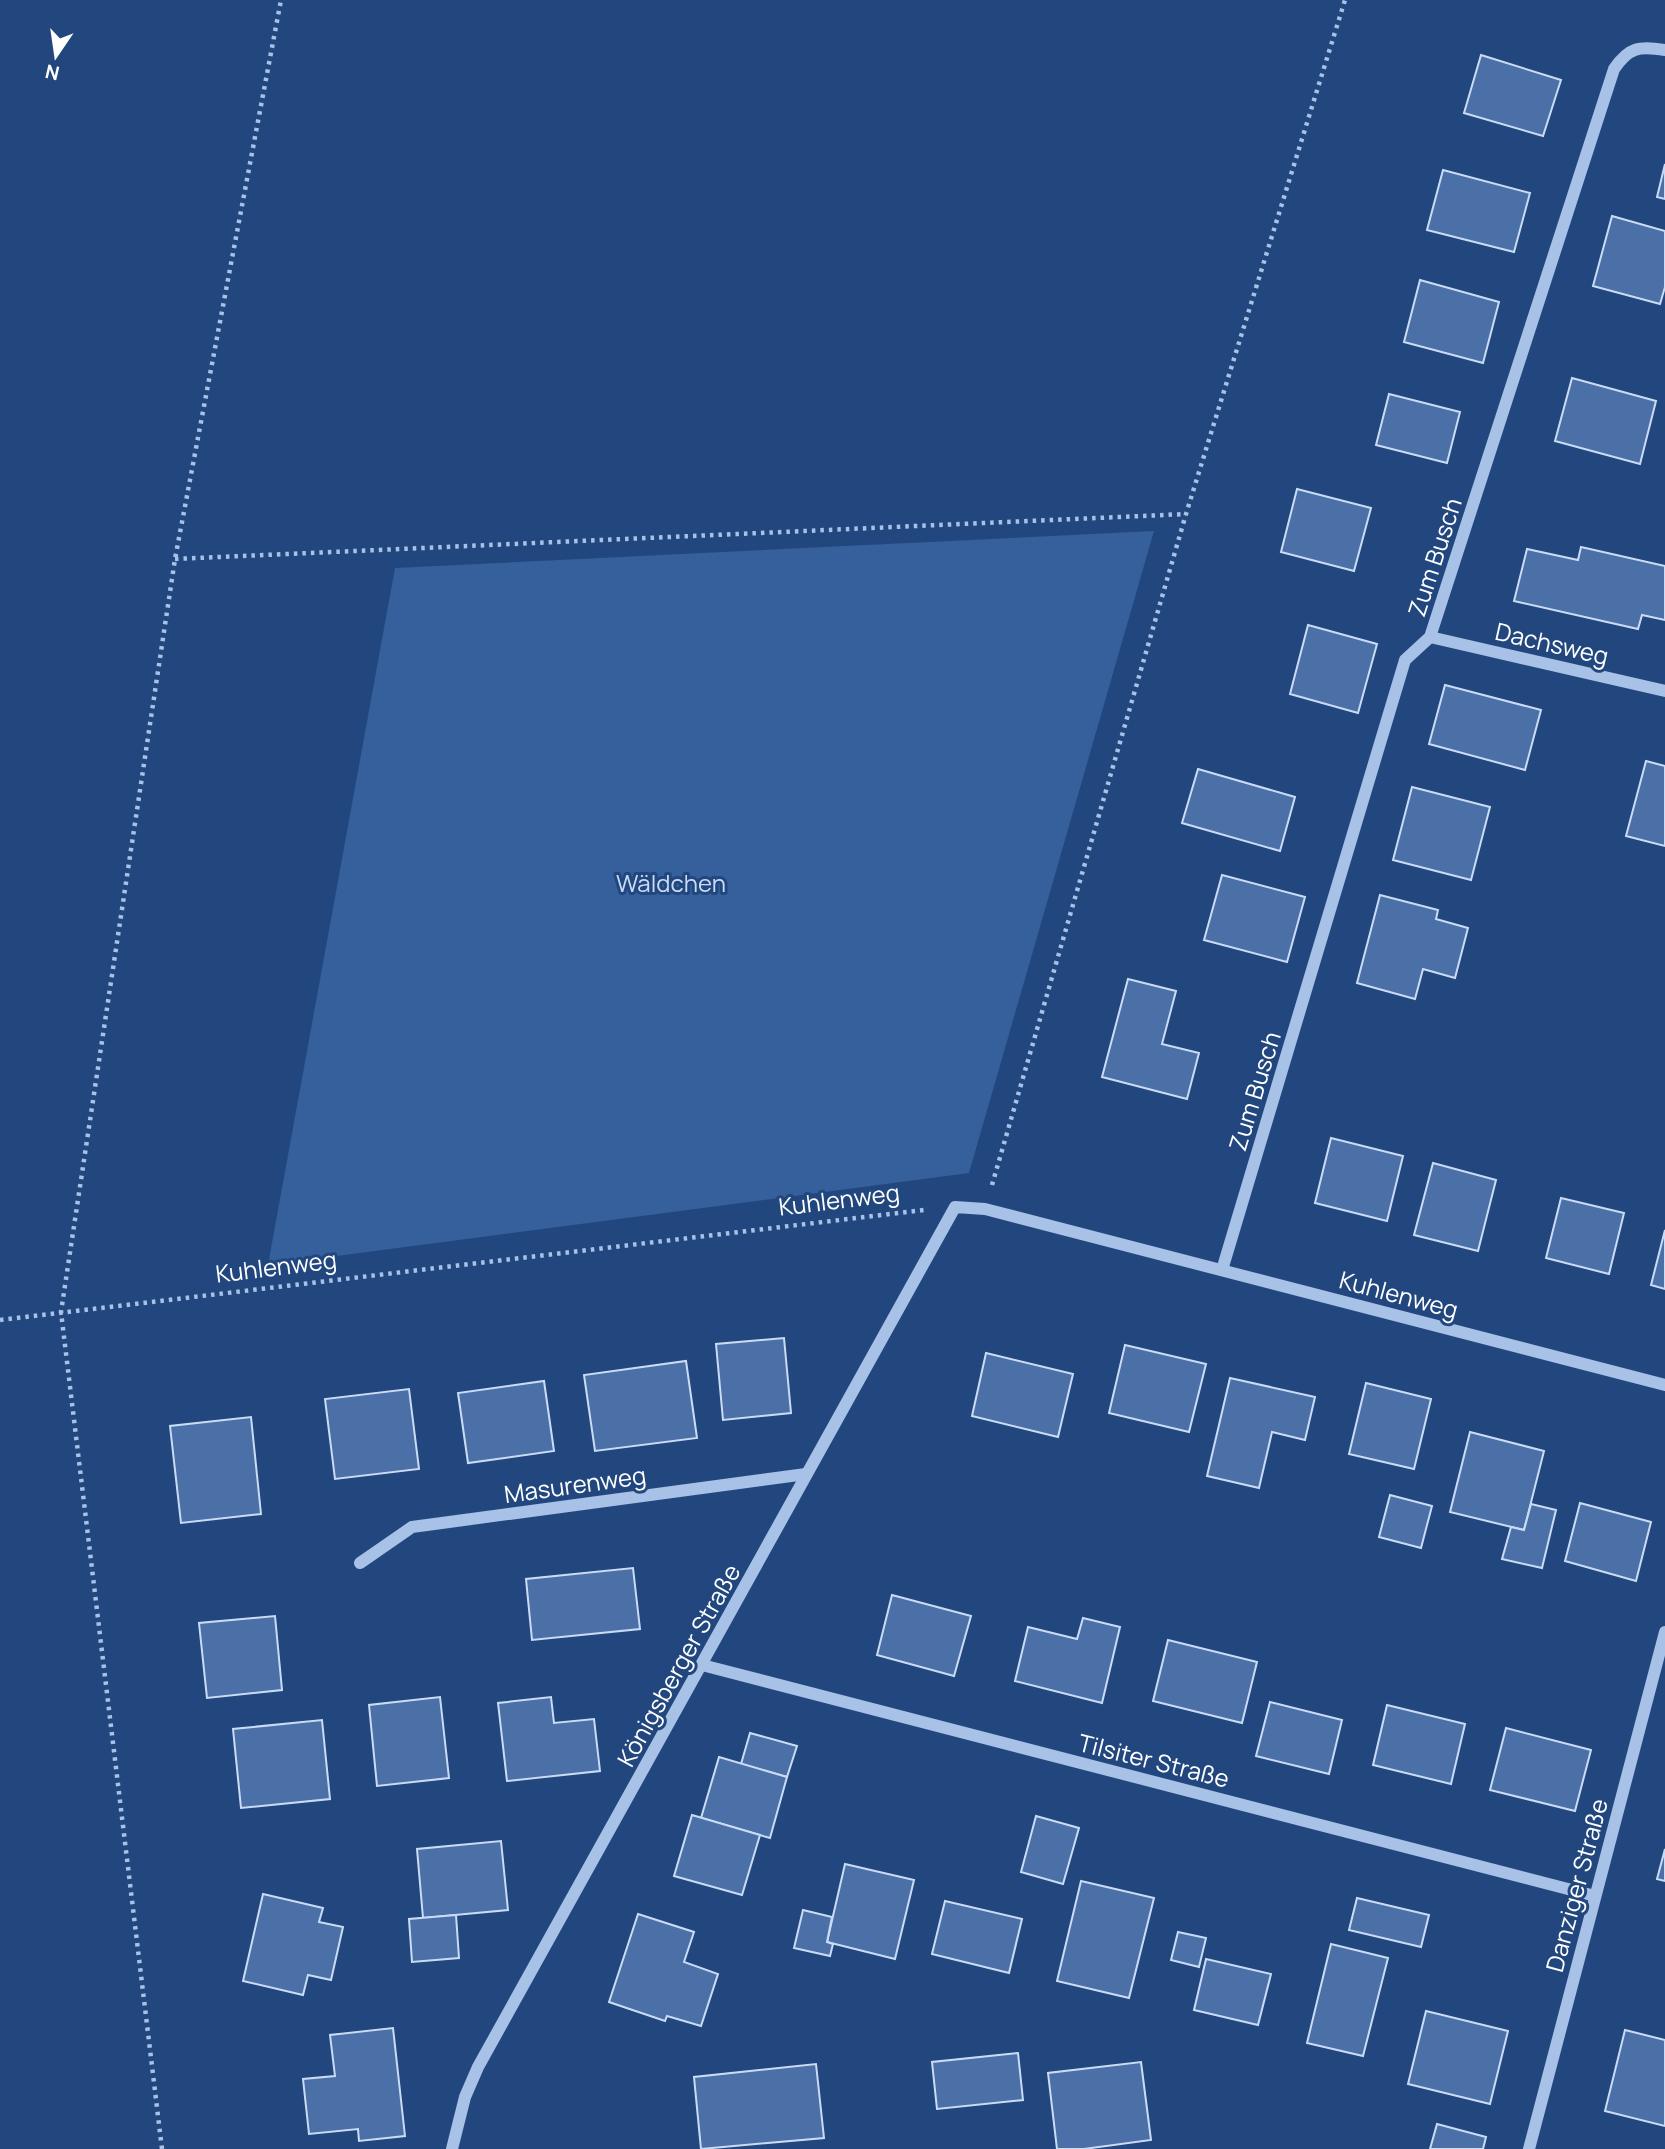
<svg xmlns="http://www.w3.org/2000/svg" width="1665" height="2149" font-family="Manrope,sans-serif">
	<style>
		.green { fill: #35609c }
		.building { fill: #4b70a8; stroke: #cadcf5; stroke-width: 2 }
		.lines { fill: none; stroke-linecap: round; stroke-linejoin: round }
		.path { stroke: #a7c1e7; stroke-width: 4.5; stroke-dasharray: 3.5 5; stroke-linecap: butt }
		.minor { stroke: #a7c1e7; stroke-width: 12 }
		.labels { text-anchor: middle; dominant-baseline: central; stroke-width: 6; stroke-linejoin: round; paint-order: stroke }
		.street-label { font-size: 24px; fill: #fff; stroke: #22477e }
		.park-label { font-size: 24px; fill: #cadcf5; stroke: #22477e }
	</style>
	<rect width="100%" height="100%" fill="#22477e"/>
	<path class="green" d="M1154,531L969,1173L268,1265L395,568Z"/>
	<g class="building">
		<path d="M1481,55L1561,80L1543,136L1464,113Z"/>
		<path d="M1665,164V199L1657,197Z"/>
		<path d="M1443,170L1530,193L1514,252L1427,230Z"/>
		<path d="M1612,216L1665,231V287L1660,304L1593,286Z"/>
		<path d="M1420,280L1499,302L1483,363L1404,342Z"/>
		<path d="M1572,378L1656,401L1640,464L1555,441Z"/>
		<path d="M1389,394L1460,412L1447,463L1376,445Z"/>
		<path d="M1297,489L1371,508L1354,571L1281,552Z"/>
		<path d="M1581,547L1665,566V620L1642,615L1638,629L1514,601L1527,549L1578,560Z"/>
		<path d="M1308,625L1377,644L1358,713L1290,694Z"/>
		<path d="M1445,685L1541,710L1525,770L1429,744Z"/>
		<path d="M1646,761L1665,766V846L1626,836Z"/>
		<path d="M1198,769L1295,797L1280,851L1182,823Z"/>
		<path d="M1412,787L1490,807L1471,880L1393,860Z"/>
		<path d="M1222,875L1305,897L1287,962L1204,940Z"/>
		<path d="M1380,895L1438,910L1436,919L1468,928L1455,978L1423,969L1415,999L1357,983Z"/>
		<path d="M1128,979L1176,991L1162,1044L1199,1053L1187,1099L1102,1077Z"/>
		<path d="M1331,1138L1403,1156L1387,1221L1315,1203Z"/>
		<path d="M1433,1163L1496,1180L1478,1251L1414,1235Z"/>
		<path d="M1561,1198L1624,1213L1609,1274L1546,1258Z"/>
		<path d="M1665,1230V1289L1651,1285Z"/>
		<path d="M784,1338L791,1413L723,1420L716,1344Z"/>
		<path d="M1125,1345L1206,1364L1189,1432L1109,1413Z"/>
		<path d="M986,1353L1073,1374L1058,1437L972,1416Z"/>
		<path d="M686,1361L697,1438L595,1451L584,1375Z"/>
		<path d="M1230,1378L1315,1397L1305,1440L1272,1432L1259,1488L1207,1476Z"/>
		<path d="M544,1381L554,1451L468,1463L458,1393Z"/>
		<path d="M1366,1383L1431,1399L1414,1469L1349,1454Z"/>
		<path d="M409,1389L419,1469L335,1479L325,1399Z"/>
		<path d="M251,1417L261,1514L181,1523L170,1426Z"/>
		<path d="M1470,1432L1544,1451L1524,1530L1450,1512Z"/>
		<path d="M1390,1495L1432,1506L1421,1548L1379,1537Z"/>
		<path d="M1580,1503L1651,1522L1636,1581L1565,1561Z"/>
		<path d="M1531,1504L1556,1510L1542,1568L1502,1559L1511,1527L1524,1530Z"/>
		<path d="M633,1568L640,1629L532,1640L526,1579Z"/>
		<path d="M892,1595L971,1616L954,1676L877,1655Z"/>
		<path d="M275,1616L282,1690L207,1698L199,1623Z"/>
		<path d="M1083,1618L1120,1627L1102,1703L1015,1681L1028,1627L1077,1639Z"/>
		<path d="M1168,1640L1257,1662L1242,1723L1153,1701Z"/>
		<path d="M440,1697L449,1778L377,1786L369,1705Z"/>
		<path d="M551,1697L554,1723L594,1719L600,1771L507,1781L498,1703Z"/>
		<path d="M1270,1702L1342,1720L1329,1774L1256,1756Z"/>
		<path d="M1387,1705L1465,1724L1451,1784L1373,1765Z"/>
		<path d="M322,1720L330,1799L241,1808L233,1729Z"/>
		<path d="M1506,1728L1591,1750L1575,1811L1490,1790Z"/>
		<path d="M750,1733L797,1746L787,1777L741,1764Z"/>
		<path d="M719,1757L787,1777L770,1838L701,1818Z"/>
		<path d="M692,1815L760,1835L742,1895L674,1876Z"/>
		<path d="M1036,1816L1079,1828L1063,1884L1021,1872Z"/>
		<path d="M501,1841L508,1910L423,1918L417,1849Z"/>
		<path d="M1665,1849V1881L1657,1879Z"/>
		<path d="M845,1864L914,1880L895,1959L827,1942Z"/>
		<path d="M1081,1881L1154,1898L1129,1998L1057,1981Z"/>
		<path d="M263,1894L323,1908L319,1922L343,1927L331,1980L308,1975L303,1995L243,1981Z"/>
		<path d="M1357,1898L1429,1915L1421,1947L1349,1930Z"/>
		<path d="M945,1901L1022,1919L1009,1973L932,1954Z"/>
		<path d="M803,1910L832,1917L827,1942L833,1944L830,1956L794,1948Z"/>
		<path d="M638,1914L694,1932L684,1962L718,1974L701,2026L667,2016L665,2021L609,2002Z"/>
		<path d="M456,1915L459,1958L412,1962L409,1919Z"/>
		<path d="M1178,1932L1206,1938L1199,1967L1171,1960Z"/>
		<path d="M1331,1944L1388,1958L1363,2056L1307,2043Z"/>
		<path d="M1206,1959L1271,1974L1258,2025L1194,2010Z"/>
		<path d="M1426,2011L1508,2031L1490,2104L1408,2084Z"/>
		<path d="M393,2028L405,2136L359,2141L358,2129L309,2134L303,2079L335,2076L330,2035Z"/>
		<path d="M1625,2030L1665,2040V2126L1605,2111Z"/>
		<path d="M1018,2053L1023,2100L937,2109L932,2062Z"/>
		<path d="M1141,2062L1151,2140L1084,2149H1057L1048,2073Z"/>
		<path d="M816,2064L824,2138L701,2149L694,2077Z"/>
		<path d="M1437,2124L1486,2137L1483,2149H1430Z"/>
	</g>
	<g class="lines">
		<g class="path">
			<path d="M175,559L1186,514"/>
			<path d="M992,1185L1186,514L1345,0"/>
			<path d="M0,1320L924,1210"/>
			<path d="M162,2149L61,1312L175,559L281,0"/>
		</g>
		<g class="minor">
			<path d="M1430,637L1665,691"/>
			<path d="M1222,1270L1405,660L1430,637L1614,69C1629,47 1639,46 1665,50"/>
			<path d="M360,1563L412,1527L806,1474"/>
			<path d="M702,1665L1595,1896"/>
			<path d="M452,2149L465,2097L478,2067L955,1207L985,1209L1665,1385"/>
			<path d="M1529,2149L1665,1632"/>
		</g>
	</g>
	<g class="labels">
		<g class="street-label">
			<text transform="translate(1434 557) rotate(-72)">Zum Busch</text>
			<text transform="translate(1552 643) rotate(13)">Dachsweg</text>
			<text transform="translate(1254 1091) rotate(-73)">Zum Busch</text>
			<text transform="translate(839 1199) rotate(-7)">Kuhlenweg</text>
			<text transform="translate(276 1266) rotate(-7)">Kuhlenweg</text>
			<text transform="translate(1399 1294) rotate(15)">Kuhlenweg</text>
			<text transform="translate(575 1484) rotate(-8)">Masurenweg</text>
			<text transform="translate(678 1665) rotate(-61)">Königsberger Straße</text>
			<text transform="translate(1154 1760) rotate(14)">Tilsiter Straße</text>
			<text transform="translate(1576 1885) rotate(-75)">Danziger Straße</text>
		</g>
		<g class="park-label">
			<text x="671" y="882">Wäldchen</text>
		</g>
	</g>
	<g transform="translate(56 56) rotate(193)" stroke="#22477e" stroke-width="5" paint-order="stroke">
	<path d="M0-5L12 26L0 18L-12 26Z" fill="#ffffff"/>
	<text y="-10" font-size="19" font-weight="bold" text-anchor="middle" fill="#ffffff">N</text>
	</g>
</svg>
